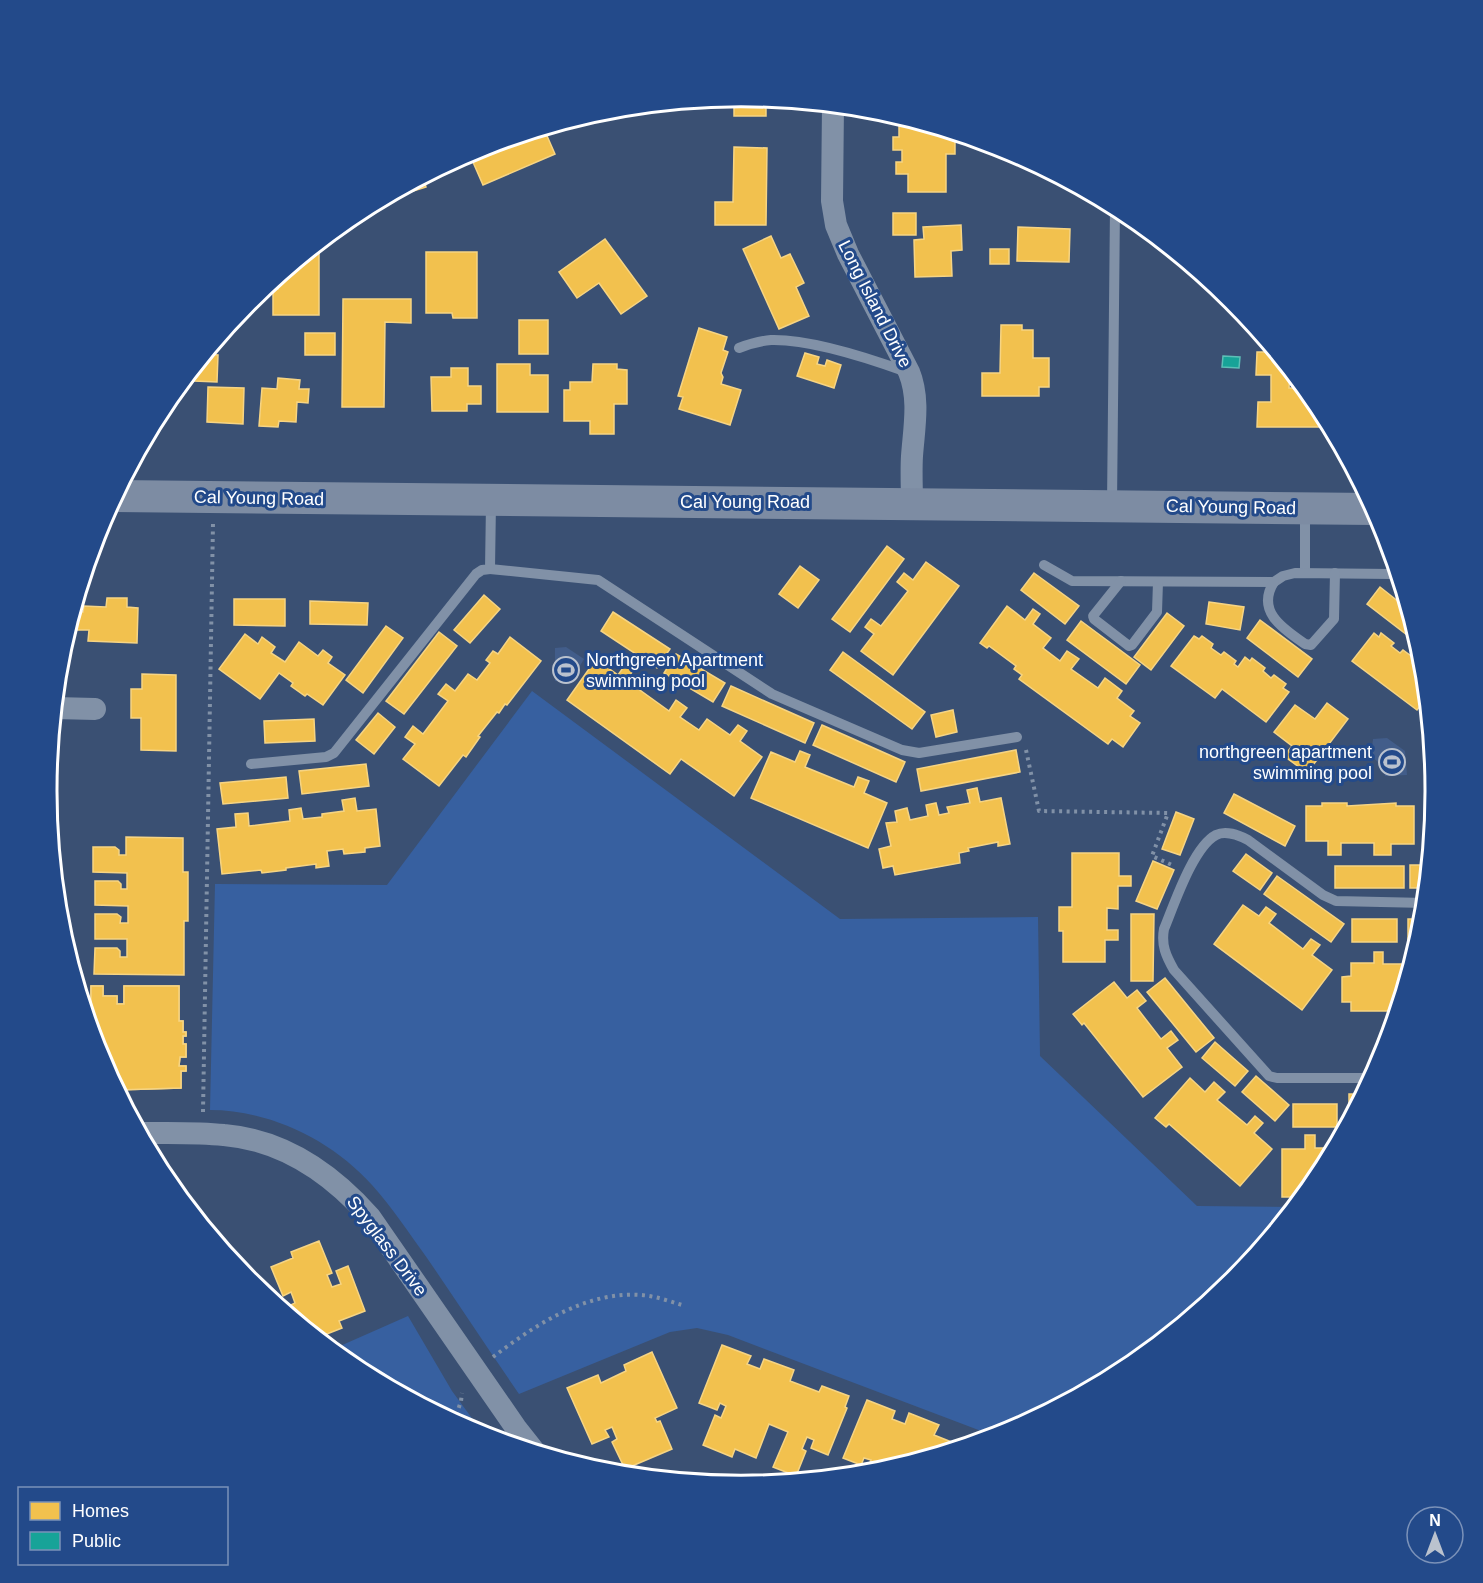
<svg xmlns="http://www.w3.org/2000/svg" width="1483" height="1583" font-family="Helvetica,sans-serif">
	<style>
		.green { fill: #3760a0 }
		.water { fill: #425d8a }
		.homes { fill: #f2c14e; stroke: #f6d483; stroke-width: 1.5; fill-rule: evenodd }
		.public { fill: #17a398; stroke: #5dbfb7; stroke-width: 1.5 }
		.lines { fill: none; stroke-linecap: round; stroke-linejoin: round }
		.path { stroke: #8191a7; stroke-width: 4; stroke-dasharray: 3 4.5; stroke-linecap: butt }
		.service { stroke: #8191a7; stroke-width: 10 }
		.minor { stroke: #8191a7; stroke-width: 22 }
		.secondary { stroke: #7d8ca3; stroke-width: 32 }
		.labels { text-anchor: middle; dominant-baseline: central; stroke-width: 6; stroke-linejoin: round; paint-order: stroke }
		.street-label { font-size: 18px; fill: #fff; stroke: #234a8a }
		.poi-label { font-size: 18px; fill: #fff; stroke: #234a8a; text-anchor: start }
		.rim { fill: none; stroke: #fff; stroke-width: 3 }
	</style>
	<rect width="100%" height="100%" fill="#3a5073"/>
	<g class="green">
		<path d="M532,691L840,919L1038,917L1040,1056L1197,1206L1295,1207L1233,1283L1127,1370L1007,1434L997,1437L728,1335L697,1328L670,1332L519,1394C488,1349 458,1303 427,1258C409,1233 392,1207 372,1185C332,1140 270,1110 210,1110L215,884L387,885Z"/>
		<path d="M408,1316L452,1391L485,1436L475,1433L355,1369L331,1350Z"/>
	</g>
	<g class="water">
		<path d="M566,647L584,659L571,681H555V648Z"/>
		<path d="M1387,738L1405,751L1407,775L1385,776L1384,767L1371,756L1373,739Z"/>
	</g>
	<g class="homes">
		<path d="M734,97L766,99V116H734Z"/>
		<path d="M899,116L955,133V154H946V192H908V174H896V162H902V150H893V137H899Z"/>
		<path d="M544,129L555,154L483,185L469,153L493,144L496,151L514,143L511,139Z"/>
		<path d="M734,147L767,148L766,225H715V202H733Z"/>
		<path d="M423,177L426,187L410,192L408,185Z"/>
		<rect x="893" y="213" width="23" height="22"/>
		<path d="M961,225L962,250L951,251L952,276L915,277L914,240L924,239L923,227Z"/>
		<path d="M1018,227L1070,229L1069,262L1017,261Z"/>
		<path d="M771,236L781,258L790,254L804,283L796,287L809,316L779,329L743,249Z"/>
		<path d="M605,239L647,296L621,314L599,283L577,298L559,272Z"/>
		<rect x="990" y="249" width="19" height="15"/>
		<path d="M426,252H477V318H453L452,313H426Z"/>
		<path d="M307,253H319V315H273V289H278V277L281,275H286V271Z"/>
		<path d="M343,299H411V323L385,322L384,407H342Z"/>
		<rect x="519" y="320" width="29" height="34"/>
		<path d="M1001,325H1022V330H1033V358H1049V387H1039V396H982V373H1000Z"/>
		<path d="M699,328L727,337L723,350L728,352L721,373L723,377L721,384L741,390L730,425L679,409L683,397L678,396Z"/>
		<rect x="305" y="333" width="30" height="22"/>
		<path d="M1257,352H1276L1290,369L1289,388H1305L1320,406L1328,422V427H1257L1258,402H1271V375H1256Z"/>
		<path d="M805,353L819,357L817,364L825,366L827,360L841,365L834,388L797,376Z"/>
		<path d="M205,354L218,355L217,382L194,381V368Z"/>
		<path d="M497,364H530V375H548V412H497Z"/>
		<path d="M593,364H617V369L627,370V404H614V434H590V421H564V390H570V382H592Z"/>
		<path d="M451,368H468V386H481V404H467V411H432L431,377H451Z"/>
		<path d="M278,378L300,380L299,389H309L308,403L297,402L296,422L279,421L278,427L259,426L262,388L277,389Z"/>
		<path d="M208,387L244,388L243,424L207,422Z"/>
		<path d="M887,546L904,559L850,632L832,619Z"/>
		<path d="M926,562L959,586L893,675L861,651L874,634L865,627L871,619L881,626L908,591L897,582L904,573L913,580Z"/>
		<path d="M800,566L819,580L798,608L779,594Z"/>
		<path d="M1034,573L1079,606L1065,624L1021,590Z"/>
		<path d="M1380,587L1409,610L1420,645L1367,604Z"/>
		<path d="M484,595L500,609L470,643L454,630Z"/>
		<path d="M107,598H127V607L138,608L137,643L88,641L89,630H68L73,611L83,612L84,606L106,607Z"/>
		<path d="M234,599H285V626L234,625Z"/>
		<path d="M310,601L368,603L367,625L310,624Z"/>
		<path d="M1209,602L1244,607L1240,630L1206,624Z"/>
		<path d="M1007,606L1025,620L1033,609L1040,614L1033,624L1051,638L1043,648L1060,661L1067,651L1079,659L1071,669L1098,688L1105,678L1122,691L1117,698L1134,711L1130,716L1140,723L1123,747L1112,739L1108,744L1019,679L1022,675L1014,669L1016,666L989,646L987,648L980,643Z"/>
		<path d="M613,612L670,649L657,668L601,631Z"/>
		<path d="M1167,613L1184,626L1151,670L1134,657Z"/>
		<path d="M1260,620L1312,659L1298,677L1247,638Z"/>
		<path d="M1081,621L1140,665L1126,684L1067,640Z"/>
		<path d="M386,626L403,638L363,693L346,680Z"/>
		<path d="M439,632L457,646L404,714L386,701Z"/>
		<path d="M1374,633L1379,637L1381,633L1394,643L1391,646L1400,653L1403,650L1415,659L1412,663L1422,670L1424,668L1427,697L1417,710L1352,661Z"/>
		<path d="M245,634L258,644L262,637L275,647L271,653L285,662L299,642L318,656L323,650L332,657L328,663L345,675L323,705L307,694L305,696L291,686L293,683L279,673L260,699L219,669Z"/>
		<path d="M1194,636L1199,639L1202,636L1213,644L1211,648L1221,655L1224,652L1236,661L1234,664L1238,667L1245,657L1250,661L1252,658L1265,668L1263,671L1271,678L1274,675L1286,684L1283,688L1289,692L1266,722L1222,689L1215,698L1171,666Z"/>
		<path d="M510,637L541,661L507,705L505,704L499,713L497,712L478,736L480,737L466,757L463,755L439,786L403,759L415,744L405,737L413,726L423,734L448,701L438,694L446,684L455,691L468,674L477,680L490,663L486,660L493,651L498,654Z"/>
		<path d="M843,652L925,712L912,729L830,670Z"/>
		<path d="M676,654L725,683L713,702L664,673Z"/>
		<path d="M596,659L618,675L625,665L633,671L626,680L669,711L676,700L687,708L680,717L699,730L707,719L730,735L738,725L747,731L740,741L762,757L734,796L681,759L670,774L567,700Z"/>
		<path d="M142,674L176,675V751L141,750V718H131V689H142Z"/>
		<path d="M731,686L814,723L805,743L722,706Z"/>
		<path d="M1327,703L1348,719L1307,773L1284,756L1292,746L1274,732L1295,705L1315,719Z"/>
		<path d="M953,710L957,732L936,737L931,715Z"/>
		<path d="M378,713L395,727L374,754L356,740Z"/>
		<path d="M314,719L315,741L265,743L264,721Z"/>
		<path d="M822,725L905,762L896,782L813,745Z"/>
		<path d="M1016,750L1020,772L921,791L917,769Z"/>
		<path d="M800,751L810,755L805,767L854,787L858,777L869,781L864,793L887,803L868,848L751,798L771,752L795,762Z"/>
		<path d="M366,764L369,786L302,794L299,771Z"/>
		<path d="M286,777L288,798L223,804L220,783Z"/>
		<path d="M977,788L980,802L1001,798L1010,844L998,846V842L968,848L969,851L959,853L960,863L895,875L893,866L883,868L879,849L891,846L886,823L897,822L895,811L907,808L910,820L928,816L926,805L936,803L939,815L949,813L947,807L970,803L967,790Z"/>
		<path d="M1234,794L1295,826L1285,846L1224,813Z"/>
		<path d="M355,798L357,811L376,809L380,846L365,848V852L344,854L343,849L327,851L329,866L316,868V864L286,868V870L262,873L261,870L222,874L217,829L236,827L235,814L248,813L249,826L290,821L289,810L301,808L303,819L322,817V814L344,811L342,800Z"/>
		<path d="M1322,803H1347V806L1396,803V806H1414V844H1391V855H1374V843H1341V855H1328V841H1306V806H1322Z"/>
		<path d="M1176,812L1194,819L1180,855L1162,849Z"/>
		<path d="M126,837L183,838V872H188V921H184V975L94,974L95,948H117L120,951V957H127V939H95V914H117L121,917L120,923H128V906L95,905V881H118L121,884V889H127V873L93,872V847H115L119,850V855H126Z"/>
		<path d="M1072,853H1119V876H1131V886H1118V909L1107,908V930H1118V940H1105V962H1063V931H1059V907H1072Z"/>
		<path d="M1246,854L1272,873L1260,890L1233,871Z"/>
		<path d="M1153,861L1174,870L1157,909L1136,901Z"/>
		<path d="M1410,865H1429L1427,888H1410Z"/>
		<rect x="1335" y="866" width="69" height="22"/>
		<path d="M1277,876L1344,924L1331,942L1264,894Z"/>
		<path d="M1243,905L1259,916L1266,907L1276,914L1269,923L1303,949L1311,939L1320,945L1312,955L1332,970L1302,1010L1214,944Z"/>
		<path d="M1131,914H1154L1153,981H1131Z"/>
		<rect x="1352" y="919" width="45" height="23"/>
		<path d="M1408,919H1424L1419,942H1408Z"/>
		<path d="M1374,952H1383V964H1412L1396,1015V1011H1351V1002H1342V977L1351,976V963H1374Z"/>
		<path d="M1165,978L1214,1038L1196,1052L1147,992Z"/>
		<path d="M1114,982L1127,998L1137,990L1146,1001L1137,1008L1161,1039L1171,1031L1178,1040L1167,1048L1182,1067L1143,1097L1084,1023L1082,1025L1073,1014Z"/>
		<path d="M91,986H103V996H117V1004H124V986H179V1021H183V1032H186V1036H183V1044H186V1057H180L179,1066H186V1071H181V1088L117,1090L99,1057L94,1039V1022H91ZM105,1021H127L126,1037H118V1025H105ZM105,1055H127V1071H118V1059H105Z"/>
		<path d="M91,986H103V996H117V1004H124V986H179V1021H183V1032H186V1036H183V1044H186V1057H180L179,1066H186V1071H181V1088L117,1090L99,1057L94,1039V1022H91Z"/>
		<path d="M1215,1042L1248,1071L1235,1086L1202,1058Z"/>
		<path d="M1256,1076L1289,1105L1275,1121L1242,1092Z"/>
		<path d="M1190,1078L1205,1092L1214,1082L1225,1092L1217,1100L1247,1125L1255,1116L1263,1123L1254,1133L1272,1149L1240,1186L1169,1124L1166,1127L1155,1118Z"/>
		<path d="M1349,1094H1364L1352,1116H1349Z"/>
		<rect x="1293" y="1104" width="44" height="23"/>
		<path d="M1305,1135H1315V1148H1335L1319,1178L1303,1197H1282V1149H1305Z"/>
		<path d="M319,1241L332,1273L327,1275L332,1287L341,1284L336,1271L348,1266L365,1311L339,1321L342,1328L317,1338L277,1305L285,1302L287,1307L295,1303L291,1292L283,1296L271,1267L293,1258L291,1252Z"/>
		<path d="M722,1345L751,1356L747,1364L760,1369L764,1359L794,1370L790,1381L819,1392L822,1386L849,1396L845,1407L847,1408L828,1455L811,1448L814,1440L807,1437L802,1449L806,1451L796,1476L773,1467L788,1432L769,1424L756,1458L735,1449L732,1457L703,1445L715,1415L721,1418L726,1406L720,1403L717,1410L699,1403Z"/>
		<path d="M652,1352L677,1408L655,1418L657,1422L660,1421L672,1449L625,1469L612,1442L617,1439L612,1427L605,1430L609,1437L592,1444L567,1388L598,1375L601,1383L626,1371L624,1365Z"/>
		<path d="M867,1400L895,1411L892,1419L905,1424L909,1413L939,1425L934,1435L964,1447L877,1473L857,1475L859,1470L866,1472L871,1460L864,1458L861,1465L843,1458Z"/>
	</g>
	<path class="public" d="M1223,356L1240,357L1239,368L1222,367Z"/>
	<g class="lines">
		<g class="path">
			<path d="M1026,750L1039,811L1168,813L1152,856L1172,865"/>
			<path d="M203,1112L213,523"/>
			<path d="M493,1357C535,1325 586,1291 641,1295C655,1296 669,1301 682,1305"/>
			<path d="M454,1422L461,1401L462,1393"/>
		</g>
		<g class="service">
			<path d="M739,348C749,344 759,341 771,340C809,339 871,359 907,372"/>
			<path d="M1112,505L1115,207"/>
			<path d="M1305,512V573"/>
			<path d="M1044,565L1072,581L1274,582L1283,576L1295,573L1392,574L1399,577"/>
			<path d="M490,569L598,580L772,694L902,750L919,753L1017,737"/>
			<path d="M1121,581L1093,616L1094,619L1129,646L1132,645L1157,612L1158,582"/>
			<path d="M1274,582C1255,612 1285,630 1305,644L1311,645L1334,619L1335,573"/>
			<path d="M251,764L326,757L334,753L476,574L482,570L490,569L491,503"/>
			<path d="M1373,1078H1277L1269,1076L1174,970C1166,956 1161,945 1164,929C1174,905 1193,847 1216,835C1226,830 1238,835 1248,840L1323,895L1336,901L1426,903"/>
		</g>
		<g class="minor">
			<path d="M833,105L832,201L836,225L848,254L909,372C920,399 914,428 912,456C911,472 912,488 912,503"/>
			<path d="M55,708L95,709"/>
			<path d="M140,1133C168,1133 196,1132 224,1135C283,1140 331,1173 370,1217L516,1428L535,1452"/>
		</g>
		<path class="secondary" d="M115,496L1374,509"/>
	</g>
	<defs>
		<symbol id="stadium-ring" viewBox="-11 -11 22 22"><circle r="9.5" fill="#234a8a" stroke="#bac2ce" stroke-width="1.5"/><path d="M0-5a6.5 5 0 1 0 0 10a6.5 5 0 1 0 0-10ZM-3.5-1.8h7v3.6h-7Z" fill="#bac2ce"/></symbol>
	</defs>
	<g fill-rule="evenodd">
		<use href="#stadium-ring" x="551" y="655" width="30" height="30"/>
		<use href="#stadium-ring" x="1377" y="747" width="30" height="30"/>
	</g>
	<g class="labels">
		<g class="street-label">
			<text transform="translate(875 304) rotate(63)">Long Island Drive</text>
			<text transform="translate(259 498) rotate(1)">Cal Young Road</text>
			<text x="745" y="502">Cal Young Road</text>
			<text transform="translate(1231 507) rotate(1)">Cal Young Road</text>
			<text transform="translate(387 1246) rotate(53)">Spyglass Drive</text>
		</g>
		<g class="poi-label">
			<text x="586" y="660">Northgreen Apartment<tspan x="586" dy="21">swimming pool</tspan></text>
			<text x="1372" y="752" text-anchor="end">northgreen apartment<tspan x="1372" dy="21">swimming pool</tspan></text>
		</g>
	</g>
	<path d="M0 0H1483V1583H0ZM57 791a684 684 0 1 1 1368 0a684 684 0 1 1-1368 0Z" fill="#234a8a" fill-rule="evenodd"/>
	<path class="rim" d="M57 791a684 684 0 1 1 1368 0a684 684 0 1 1-1368 0Z"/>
	<rect x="18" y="1487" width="210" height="78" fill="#234a8a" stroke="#7b92b9" stroke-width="1.5"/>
	<rect x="30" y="1502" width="30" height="18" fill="#f2c14e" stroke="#7b92b9" stroke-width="1.5"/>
	<text x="72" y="1517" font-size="18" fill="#ffffff">Homes</text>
	<rect x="30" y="1532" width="30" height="18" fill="#17a398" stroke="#7b92b9" stroke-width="1.5"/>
	<text x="72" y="1547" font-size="18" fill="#ffffff">Public</text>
	<g transform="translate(1435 1535)"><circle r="28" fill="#234a8a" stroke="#7b92b9" stroke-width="1.5"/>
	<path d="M0-4.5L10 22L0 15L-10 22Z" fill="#bac2ce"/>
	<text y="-9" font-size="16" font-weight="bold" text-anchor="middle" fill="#ffffff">N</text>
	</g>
</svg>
